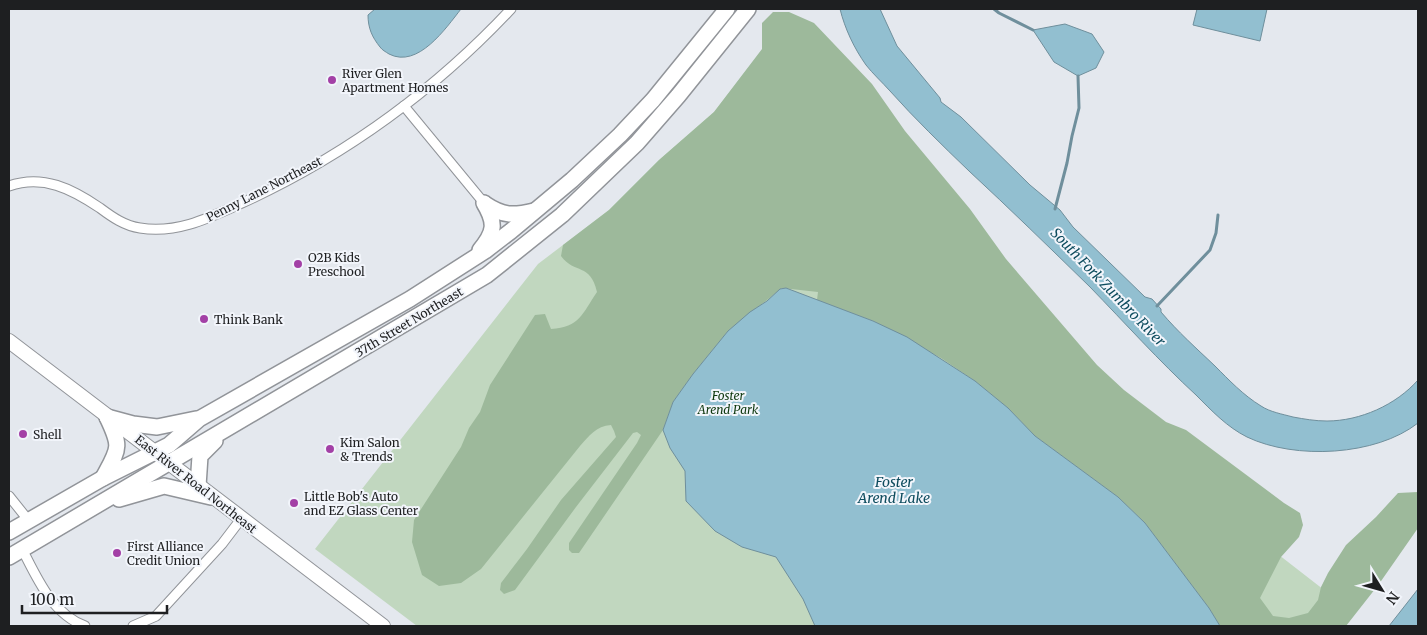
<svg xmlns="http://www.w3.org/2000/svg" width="1427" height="635" font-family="Merriweather,serif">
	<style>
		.green { fill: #c1d7bf }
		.forest { fill: #9db99b }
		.water { fill: #92bfd0; stroke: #6f8f9c }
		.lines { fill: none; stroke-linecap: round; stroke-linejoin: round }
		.stream { stroke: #6f8f9c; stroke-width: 3 }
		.street-casing { stroke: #919499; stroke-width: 11 }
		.secondary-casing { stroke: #919499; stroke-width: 16 }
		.primary-casing { stroke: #919499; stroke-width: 18 }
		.street { stroke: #fff; stroke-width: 9 }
		.secondary { stroke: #fff; stroke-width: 14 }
		.primary { stroke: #fff; stroke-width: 15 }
		.poi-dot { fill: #a340a6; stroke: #f2f5fb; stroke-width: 2 }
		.labels { text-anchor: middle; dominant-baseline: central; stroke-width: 4; stroke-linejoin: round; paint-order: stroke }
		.poi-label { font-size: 12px; fill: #1e1f21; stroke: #f2f5fb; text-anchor: start }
		.street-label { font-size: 12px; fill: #1e1f21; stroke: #f2f5fb }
		.park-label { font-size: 12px; font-style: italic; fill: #0f390f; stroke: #f2f5fb }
		.water-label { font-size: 14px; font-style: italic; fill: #0e4c5e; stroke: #f2f5fb }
	</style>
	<rect width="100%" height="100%" fill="#e4e8ee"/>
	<path class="green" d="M769,41L1119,431L1346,607L1332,626H417L315,549L538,264L609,210L659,160L714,112Z"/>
	<path class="forest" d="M773,12H789L814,23L872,84L905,131L970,209L1006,259L1097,365L1124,390L1166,422L1186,430L1284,503L1300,513L1303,525L1299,537L1281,557L1260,598L1273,616L1289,618L1308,613L1318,600L1321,587L1328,573L1346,545L1376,517L1398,493L1418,492V528L1379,584L1346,626H1220L1209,608L1145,523L1118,497L1035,436L1008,408L975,381L941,358L873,321L817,300L818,292L782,288L728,331L693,374L673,402L663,430L579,553H572L569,550V543L637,443L641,435L637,432L633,433L576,507L515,590L504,594L500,590L501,583L527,549L561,500L616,437L614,431L611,425C596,426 589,436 580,446L481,569L461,583L439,586L422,575L412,542L414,520L461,447L469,428L480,412L490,385L535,315L545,314L551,329C580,327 582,314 597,292C590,262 575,275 561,256L563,245L609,210L659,160L714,112L762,49V23Z"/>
	<g class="water">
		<path d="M375,9H461C446,28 418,69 389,54C386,52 382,50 380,47C372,37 368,28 368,15Z"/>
		<path d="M840,9H880L897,46L940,98L941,102L961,117L1030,185L1060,210L1073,227L1145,297L1152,299L1161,309V312C1178,332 1196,348 1215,366C1229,380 1243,395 1261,406C1270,412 1282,414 1293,417C1304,419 1315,421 1327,421C1360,421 1396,405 1418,380V423C1376,456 1295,460 1247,437C1227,427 1212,411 1196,395C1159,361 1125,323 1090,287C1050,248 1010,209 969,171C942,145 915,119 890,91C882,82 873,74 866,65C854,48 845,29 840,9Z"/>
		<path d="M1197,9H1267L1260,41L1193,25Z"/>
		<path d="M1065,24L1092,34L1104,52L1096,68L1078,76L1054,62L1033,30Z"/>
		<path d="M786,288L873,321L907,337L975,381L1008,408L1035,436L1118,497L1145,523L1209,608L1220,626H815L803,599L776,557L742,547L715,531L686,501L685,471L670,448L663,430L673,402L693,374L728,331L750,312L767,301L780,289Z"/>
		<path d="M1418,589V626H1389Z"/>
	</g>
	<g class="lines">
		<g class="stream">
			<path d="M994,9L999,13L1033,30"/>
			<path d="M1055,209L1067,163L1072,136L1079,108L1078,76"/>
			<path d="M1157,306L1210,250L1216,233L1218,215"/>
		</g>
		<defs>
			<g id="street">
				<path d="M404,106L484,203"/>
				<path d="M9,186C43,174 72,189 100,208C112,217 125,226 140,228C177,234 209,218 242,203C343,157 435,90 511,9"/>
				<path d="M9,496L29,521"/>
				<path d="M22,549C37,578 52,614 85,626"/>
				<path d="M133,626L156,616L222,544L241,519"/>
			</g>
			<path id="secondary" d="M9,341L383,626"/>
			<g id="primary">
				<path d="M485,204C503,216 513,216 534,211"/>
				<path d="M480,250C495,232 496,223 484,203"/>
				<path d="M107,417L133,424L157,427L196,419"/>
				<path d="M103,478C119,448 122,448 107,417"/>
				<path d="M198,486L200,456L215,441"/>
				<path d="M119,499L164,486L211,497"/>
				<path d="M9,532L103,478L169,445L199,419L410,299L485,251L511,231L572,180L620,135L653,100L727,9"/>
				<path d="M9,557L487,275L562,215L637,143L678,96L748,9"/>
			</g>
		</defs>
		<use href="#street" class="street-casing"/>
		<use href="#secondary" class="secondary-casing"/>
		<use href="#primary" class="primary-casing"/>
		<use href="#street" class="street"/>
		<use href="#secondary" class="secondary"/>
		<use href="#primary" class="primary"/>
	</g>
	<g class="poi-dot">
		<circle cx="332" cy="80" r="5"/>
		<circle cx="298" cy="264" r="5"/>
		<circle cx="204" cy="319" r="5"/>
		<circle cx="23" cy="434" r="5"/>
		<circle cx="330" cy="449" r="5"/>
		<circle cx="294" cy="503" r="5"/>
		<circle cx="117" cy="553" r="5"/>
	</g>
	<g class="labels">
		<g class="poi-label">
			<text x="342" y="73">River Glen<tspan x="342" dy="14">Apartment Homes</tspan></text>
			<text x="308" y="257">O2B Kids<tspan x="308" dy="14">Preschool</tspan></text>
			<text x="214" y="319">Think Bank</text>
			<text x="33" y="434">Shell</text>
			<text x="340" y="442">Kim Salon<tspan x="340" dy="14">&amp; Trends</tspan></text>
			<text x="304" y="496">Little Bob's Auto<tspan x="304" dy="14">and EZ Glass Center</tspan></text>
			<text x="127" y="546">First Alliance<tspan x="127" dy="14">Credit Union</tspan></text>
		</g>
		<g class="street-label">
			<text transform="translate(264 189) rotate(-27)">Penny Lane Northeast</text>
			<text transform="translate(409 322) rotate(-31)">37th Street Northeast</text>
			<text transform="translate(196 484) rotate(38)">East River Road Northeast</text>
		</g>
		<g class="park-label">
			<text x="728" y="395">Foster<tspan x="728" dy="14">Arend Park</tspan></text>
		</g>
		<g class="water-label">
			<text transform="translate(1108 287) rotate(46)">South Fork Zumbro River</text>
			<text x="894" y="482">Foster<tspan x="894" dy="16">Arend Lake</tspan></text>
		</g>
	</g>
	<rect width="1427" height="635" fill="none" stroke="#1e1f21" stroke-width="20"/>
	<g transform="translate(1382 590) rotate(127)" stroke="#f2f5fb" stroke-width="4" paint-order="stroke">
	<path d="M0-4L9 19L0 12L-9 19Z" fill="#1e1f21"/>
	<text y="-8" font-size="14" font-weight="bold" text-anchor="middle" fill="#1e1f21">N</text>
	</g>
	<path d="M22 605v8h145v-8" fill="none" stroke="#1e1f21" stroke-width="2.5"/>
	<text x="30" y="605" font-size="15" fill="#1e1f21" stroke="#f2f5fb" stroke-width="4" paint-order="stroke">100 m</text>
</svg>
